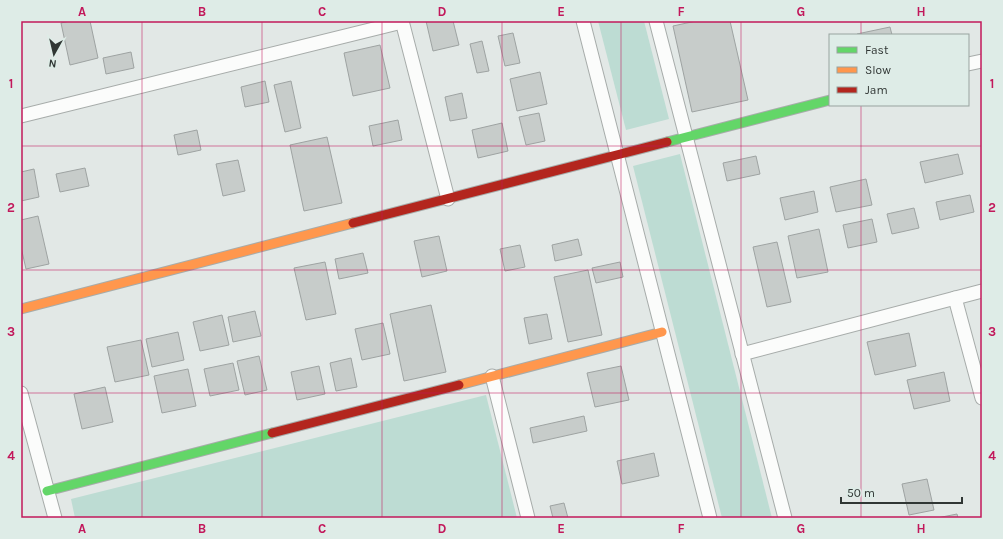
<svg xmlns="http://www.w3.org/2000/svg" width="1003" height="539" font-family="Karla,sans-serif">
	<style>
		.green { fill: #bddcd3 }
		.building { fill: #c7ccca; stroke: #9ea3a2 }
		.lines { fill: none; stroke-linecap: round; stroke-linejoin: round }
		.street-casing { stroke: #a7acaa; stroke-width: 15 }
		.fast-casing { stroke: #a7acaa; stroke-width: 11 }
		.slow-casing { stroke: #a7acaa; stroke-width: 11 }
		.jam-casing { stroke: #a7acaa; stroke-width: 11 }
		.street { stroke: #fbfcfb; stroke-width: 13 }
		.fast { stroke: #63d668; stroke-width: 9 }
		.slow { stroke: #ff974d; stroke-width: 9 }
		.jam { stroke: #b3261e; stroke-width: 9 }
		.grid { fill: none; stroke: #c2185b; stroke-width: 1; stroke-opacity: 0.55 }
		.neatline { fill: none; stroke: #c2185b; stroke-width: 1.5 }
		.grid-label { font-size: 13px; text-anchor: middle; font-weight: bold; fill: #c2185b }
	</style>
	<rect width="100%" height="100%" fill="#e2e8e6"/>
	<g class="green">
		<path d="M598,21H644L669,119L626,130Z"/>
		<path d="M680,154L772,518H722L633,166Z"/>
		<path d="M486,395L517,518H75L71,499Z"/>
	</g>
	<g class="building">
		<path d="M70,21H90L98,58L70,65L61,23Z"/>
		<path d="M426,21H453L459,45L433,51Z"/>
		<path d="M696,21H730L748,100L692,112L673,26Z"/>
		<path d="M890,27L892,35H857V34Z"/>
		<path d="M513,33L520,63L505,66L498,36Z"/>
		<path d="M482,41L489,71L477,73L470,44Z"/>
		<path d="M380,45L390,88L353,96L344,53Z"/>
		<path d="M131,52L134,68L106,74L103,58Z"/>
		<path d="M540,72L547,104L517,111L510,79Z"/>
		<path d="M265,81L269,102L245,107L241,87Z"/>
		<path d="M291,81L301,128L285,132L274,85Z"/>
		<path d="M462,93L467,118L450,121L445,97Z"/>
		<path d="M539,113L545,141L526,145L519,117Z"/>
		<path d="M398,120L402,140L373,146L369,126Z"/>
		<path d="M502,123L508,151L478,158L472,130Z"/>
		<path d="M197,130L201,150L178,155L174,135Z"/>
		<path d="M327,137L342,203L304,211L290,145Z"/>
		<path d="M958,154L963,174L925,183L920,162Z"/>
		<path d="M756,156L760,174L727,181L723,163Z"/>
		<path d="M238,160L245,191L223,196L216,164Z"/>
		<path d="M85,168L89,186L60,192L56,174Z"/>
		<path d="M34,169L39,197L21,201V172Z"/>
		<path d="M866,179L872,205L836,212L830,187Z"/>
		<path d="M814,191L818,212L785,220L780,198Z"/>
		<path d="M970,195L974,212L940,220L936,202Z"/>
		<path d="M914,208L919,228L892,234L887,214Z"/>
		<path d="M38,216L49,264L26,269L21,247V220Z"/>
		<path d="M872,219L877,242L848,248L843,225Z"/>
		<path d="M819,229L828,272L797,278L788,236Z"/>
		<path d="M439,236L447,271L422,277L414,241Z"/>
		<path d="M578,239L582,255L555,261L552,245Z"/>
		<path d="M777,242L791,302L767,307L753,247Z"/>
		<path d="M520,245L525,267L505,271L500,249Z"/>
		<path d="M363,253L368,273L339,279L335,259Z"/>
		<path d="M325,262L336,314L306,320L294,268Z"/>
		<path d="M620,262L623,277L596,283L592,268Z"/>
		<path d="M588,270L602,335L568,342L554,277Z"/>
		<path d="M431,305L446,372L404,381L390,314Z"/>
		<path d="M255,311L261,336L233,342L228,317Z"/>
		<path d="M547,314L552,339L529,344L524,318Z"/>
		<path d="M222,315L229,345L200,351L193,322Z"/>
		<path d="M383,323L390,354L362,360L355,329Z"/>
		<path d="M178,332L184,360L152,367L146,339Z"/>
		<path d="M909,333L916,366L875,375L867,342Z"/>
		<path d="M141,340L149,375L115,382L107,347Z"/>
		<path d="M259,356L267,390L245,395L237,361Z"/>
		<path d="M351,358L357,387L336,391L330,363Z"/>
		<path d="M233,363L239,390L210,396L204,369Z"/>
		<path d="M319,366L325,394L297,400L291,372Z"/>
		<path d="M621,366L629,400L595,407L587,373Z"/>
		<path d="M188,369L196,406L162,413L154,376Z"/>
		<path d="M944,372L950,401L914,409L907,380Z"/>
		<path d="M105,387L113,422L82,429L74,394Z"/>
		<path d="M584,416L587,431L533,443L530,428Z"/>
		<path d="M654,453L659,476L622,484L617,461Z"/>
		<path d="M927,479L934,510L909,515L902,484Z"/>
		<path d="M564,503L568,518H553L550,506Z"/>
		<path d="M957,514L958,518H937Z"/>
	</g>
	<g class="lines">
		<defs>
			<g id="street">
				<path d="M402,21L448,199"/>
				<path d="M583,21L710,518"/>
				<path d="M656,21L785,518"/>
				<path d="M968,64L982,61"/>
				<path d="M21,116L402,22"/>
				<path d="M955,298L982,398"/>
				<path d="M742,354L982,291"/>
				<path d="M492,376L528,518"/>
				<path d="M21,393L55,518"/>
			</g>
			<g id="fast">
				<path d="M667,142L830,100"/>
				<path d="M47,491L272,433"/>
			</g>
			<g id="slow">
				<path d="M21,309L353,223"/>
				<path d="M459,385L662,332"/>
			</g>
			<g id="jam">
				<path d="M353,223L667,142"/>
				<path d="M272,433L459,385"/>
			</g>
		</defs>
		<use href="#street" class="street-casing"/>
		<use href="#fast" class="fast-casing"/>
		<use href="#slow" class="slow-casing"/>
		<use href="#jam" class="jam-casing"/>
		<use href="#street" class="street"/>
		<use href="#fast" class="fast"/>
		<use href="#slow" class="slow"/>
		<use href="#jam" class="jam"/>
	</g>
	<path class="grid" d="M142,21V518M262,21V518M382,21V518M502,21V518M621,21V518M741,21V518M861,21V35M861,105V518M21,146H982M21,270H982M21,393H982"/>
	<rect width="1003" height="539" fill="none" stroke="#deece7" stroke-width="44"/>
	<rect x="829" y="34" width="140" height="72" fill="#deece7" stroke="#98a39f"/>
	<rect x="837" y="47" width="20" height="6" fill="#63d668" stroke="#98a39f"/>
	<text x="865" y="54" font-size="12" fill="#303634">Fast</text>
	<rect x="837" y="67" width="20" height="6" fill="#ff974d" stroke="#98a39f"/>
	<text x="865" y="74" font-size="12" fill="#303634">Slow</text>
	<rect x="837" y="87" width="20" height="6" fill="#b3261e" stroke="#98a39f"/>
	<text x="865" y="94" font-size="12" fill="#303634">Jam</text>
	<g transform="translate(54 54) rotate(188)" stroke="#deece7" stroke-width="3" paint-order="stroke">
	<path d="M0-3L7 15L0 10L-7 15Z" fill="#303634"/>
	<text y="-6" font-size="11" font-weight="bold" text-anchor="middle" fill="#303634">N</text>
	</g>
	<path d="M841 497v6h121v-6" fill="none" stroke="#303634" stroke-width="2"/>
	<text x="847" y="497" font-size="12" fill="#303634" stroke="#deece7" stroke-width="3" paint-order="stroke">50 m</text>
	<rect x="22" y="22" width="959" height="495" class="neatline"/>
	<g class="grid-label">
		<text x="82" y="16">A</text>
		<text x="202" y="16">B</text>
		<text x="322" y="16">C</text>
		<text x="442" y="16">D</text>
		<text x="561" y="16">E</text>
		<text x="681" y="16">F</text>
		<text x="801" y="16">G</text>
		<text x="921" y="16">H</text>
		<text x="11" y="88">1</text>
		<text x="992" y="88">1</text>
		<text x="11" y="212">2</text>
		<text x="992" y="212">2</text>
		<text x="11" y="336">3</text>
		<text x="992" y="336">3</text>
		<text x="11" y="460">4</text>
		<text x="992" y="460">4</text>
		<text x="82" y="533">A</text>
		<text x="202" y="533">B</text>
		<text x="322" y="533">C</text>
		<text x="442" y="533">D</text>
		<text x="561" y="533">E</text>
		<text x="681" y="533">F</text>
		<text x="801" y="533">G</text>
		<text x="921" y="533">H</text>
	</g>
</svg>
